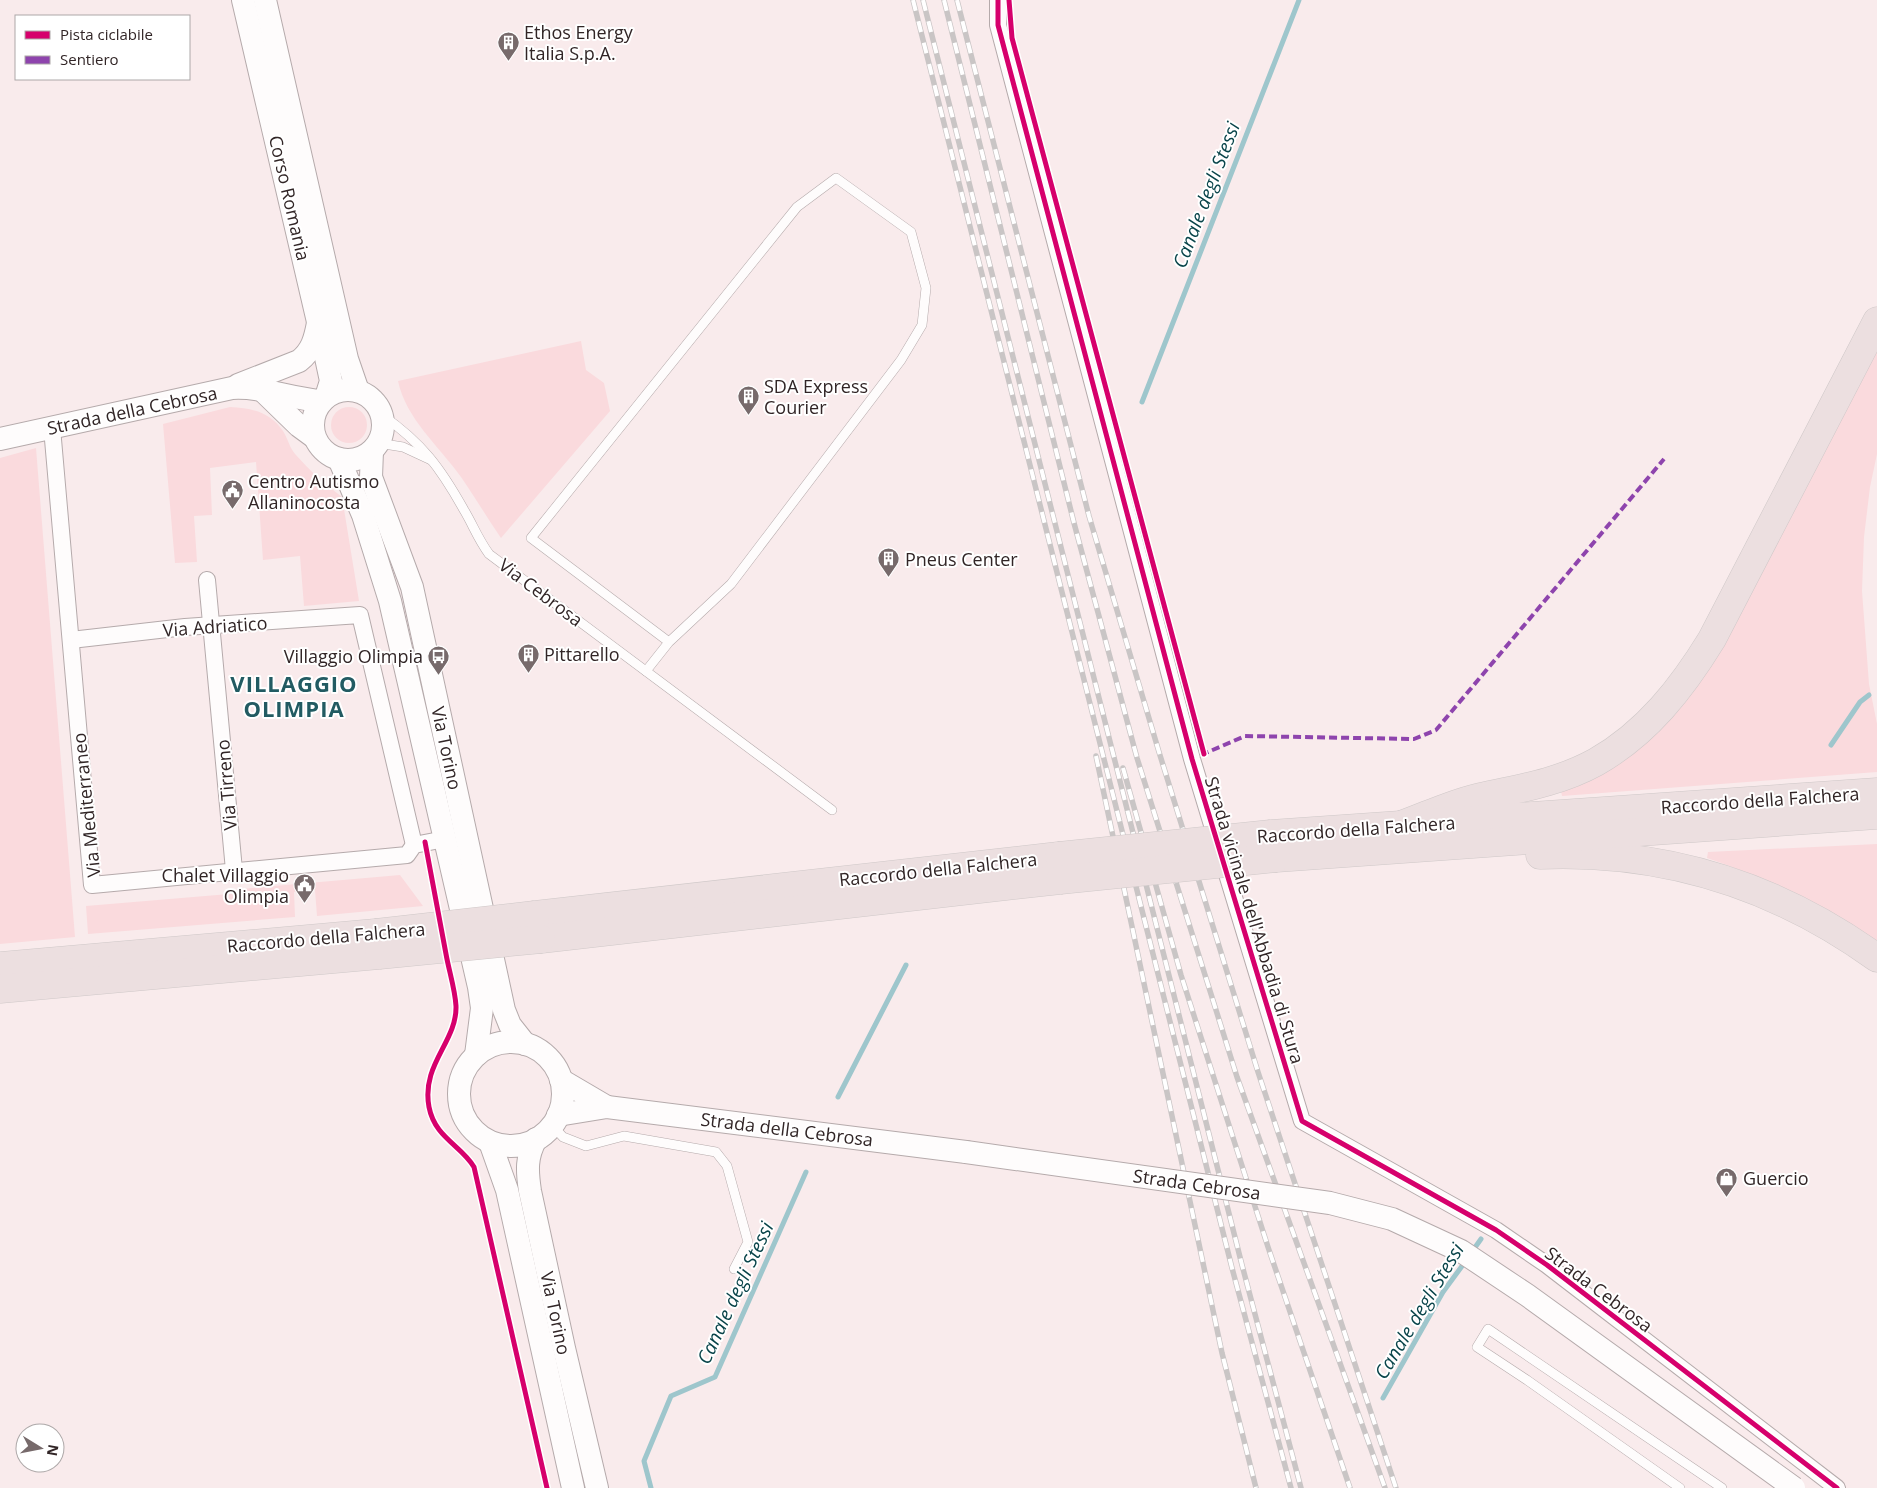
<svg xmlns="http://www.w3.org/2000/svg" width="1877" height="1488" font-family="'Open Sans',sans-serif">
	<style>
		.green { fill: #fadadd }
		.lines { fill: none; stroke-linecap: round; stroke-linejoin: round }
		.stream { stroke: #9ec6cc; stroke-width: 5 }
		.service-casing { stroke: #b5aaab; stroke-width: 10 }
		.minor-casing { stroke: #b5aaab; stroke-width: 18 }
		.secondary-casing { stroke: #b5aaab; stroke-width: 24 }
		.motorway-casing { stroke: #cfc8c8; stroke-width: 29 }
		.service { stroke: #fefcfc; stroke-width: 9 }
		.minor { stroke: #fefcfc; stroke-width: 16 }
		.secondary { stroke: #fefcfc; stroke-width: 22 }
		.motorway { stroke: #ecdfe0; stroke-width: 28 }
		.rail-casing { stroke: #c9c5c5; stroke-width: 5.5 }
		.rail { stroke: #fff; stroke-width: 4; stroke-dasharray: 11; stroke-linecap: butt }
		.secondary-bridge-casing { stroke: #b5aaab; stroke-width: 24; stroke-linecap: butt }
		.motorway-bridge-casing { stroke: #cfc8c8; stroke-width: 29; stroke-linecap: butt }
		.secondary-bridge { stroke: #fefcfc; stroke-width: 22 }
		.motorway-bridge { stroke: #ecdfe0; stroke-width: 28 }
		.quiet { stroke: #8e44ad; stroke-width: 4; stroke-dasharray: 8 4; stroke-linecap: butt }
		.cycleway-casing { stroke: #fff; stroke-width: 8 }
		.cycleway { stroke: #d6006c; stroke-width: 5 }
		.labels { text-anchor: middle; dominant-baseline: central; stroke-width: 4; stroke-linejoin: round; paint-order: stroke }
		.poi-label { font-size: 18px; fill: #312526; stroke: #fff; text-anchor: start }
		.street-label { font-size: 18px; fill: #312526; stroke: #fff }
		.water-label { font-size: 19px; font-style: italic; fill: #09444a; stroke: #fff }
		.district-label { font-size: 22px; font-weight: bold; letter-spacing: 1px; fill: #225b62; stroke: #fff }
	</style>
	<rect width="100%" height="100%" fill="#f9ebec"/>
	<g class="green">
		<path d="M581,341L586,370L604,383L610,411L501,538C487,518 475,497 461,477C439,446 406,419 398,381Z"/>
		<path d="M1877,342V454L1870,487L1864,537L1862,591L1869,684L1877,724V772L1562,796L1561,791L1656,732Z"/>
		<circle cx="349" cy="425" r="18"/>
		<path d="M230,407C252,408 270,412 283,431C288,439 290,449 296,455C310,471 325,484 342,497L359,601L304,606L300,556L263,560L256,462L210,468L212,515L194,516L197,562L175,563L163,424Z"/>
		<path d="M36,448L75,937L0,944V458Z"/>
		<path d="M1877,844V943C1821,909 1770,879 1707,858L1708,852Z"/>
		<path d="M400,875L423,906L317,916L315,890L294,892L295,917L88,934L86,906L241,893V889Z"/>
	</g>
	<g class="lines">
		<g class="stream">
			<path d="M1142,402L1299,0"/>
			<path d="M1831,745L1860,702L1869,695"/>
			<path d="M838,1097L906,965"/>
			<path d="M1471,1253L1481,1239"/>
			<path d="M1383,1398L1443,1292L1465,1262"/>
			<path d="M651,1488L644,1461L671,1396L715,1377L806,1172"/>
		</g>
		<defs>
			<g id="service">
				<path d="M382,415C422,443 440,467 464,510C473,525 478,539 489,554L832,810"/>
				<path d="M378,443L403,447L431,460"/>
				<path d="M646,671L669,642L731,584L901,360L922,325L926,288L911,232L836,178L797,207L531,538L669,642"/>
				<path d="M552,1125L563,1137L586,1146L624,1136L716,1152L727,1166L748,1242L734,1269"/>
				<path d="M1680,1488L1527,1380L1477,1347L1488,1329L1722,1488"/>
			</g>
			<g id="minor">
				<path d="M998,0V25L1192,759L1302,1121L1496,1230L1547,1265L1837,1488"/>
				<path d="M52,428L92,885L407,855L414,845L445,839"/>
				<path d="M207,580L234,870"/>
				<path d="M71,640L185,627L360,615L414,845"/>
			</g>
			<g id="secondary">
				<path d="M243,0L322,339L331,381L326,397"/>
				<path d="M265,0L347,359L358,391"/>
				<path d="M238,385L299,361C312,351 315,339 318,323"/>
				<circle cx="348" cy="425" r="35"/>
				<path d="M264,392L299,426L314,437"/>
				<path d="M0,439L232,388C262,386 291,399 322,401"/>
				<path d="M372,451L371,477L412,587L504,1010L510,1025L525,1044"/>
				<path d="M339,459L363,515L390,601L479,987L482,1008L476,1055"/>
				<circle cx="511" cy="1094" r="52"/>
				<path d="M561,1080L607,1107"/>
				<path d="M558,1115L607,1107L966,1152"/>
				<path d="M536,1139C526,1157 527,1171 530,1191L564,1348L597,1488"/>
				<path d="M490,1142L507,1190L573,1488"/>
			</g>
			<g id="motorway">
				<path d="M1401,825C1426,816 1451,804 1476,798C1517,789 1558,783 1596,762C1647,733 1682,688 1712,639L1877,321"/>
				<path d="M1271,834L1877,792"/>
				<path d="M1540,855C1665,850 1776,885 1877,958"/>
				<path d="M1276,858L1877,815"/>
				<path d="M535,915L1059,856"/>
				<path d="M541,939L1060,880"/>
				<path d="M0,966L376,933"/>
				<path d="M0,989L379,955"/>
			</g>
		</defs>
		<use href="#service" class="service-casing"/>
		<use href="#minor" class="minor-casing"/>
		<use href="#secondary" class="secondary-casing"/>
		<use href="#motorway" class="motorway-casing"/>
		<use href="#service" class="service"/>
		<use href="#minor" class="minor"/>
		<use href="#secondary" class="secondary"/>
		<use href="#motorway" class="motorway"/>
		<defs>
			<g id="rail">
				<path d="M913,0L1232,1268L1291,1488"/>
				<path d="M923,0L1242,1265L1301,1488"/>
				<path d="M944,0L1074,523L1137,758L1237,1077L1385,1488"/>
				<path d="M957,0L1089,516L1159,752L1258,1072L1396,1488"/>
				<path d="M1096,756L1222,1353L1256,1488"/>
				<path d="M1123,768L1181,975L1268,1247L1350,1488"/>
			</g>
		</defs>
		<use href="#rail" class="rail-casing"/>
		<use href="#rail" class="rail"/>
		<defs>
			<path id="secondary-bridge" d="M966,1152L1330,1203L1392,1219L1461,1251L1527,1295L1794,1488"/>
			<g id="motorway-bridge">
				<path d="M1059,856L1271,834"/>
				<path d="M1060,880L1276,858"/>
				<path d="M376,933L535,915"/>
				<path d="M379,955L541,939"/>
			</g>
		</defs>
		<use href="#secondary-bridge" class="secondary-bridge-casing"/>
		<use href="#motorway-bridge" class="motorway-bridge-casing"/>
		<use href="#secondary-bridge" class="secondary-bridge"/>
		<use href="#motorway-bridge" class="motorway-bridge"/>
		<path class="quiet" d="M1201,755L1245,736L1414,739L1436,730L1664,459"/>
		<defs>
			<g id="cycleway">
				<path d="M998,0V25L1192,759L1302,1121L1496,1230L1547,1265L1837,1488"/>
				<path d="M1009,0L1012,38L1204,754"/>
				<path d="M425,842C432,879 439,917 446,954C449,971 455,989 456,1006C457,1042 421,1064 429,1107C435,1138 461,1145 474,1167L547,1488"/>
			</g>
		</defs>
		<use href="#cycleway" class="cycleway-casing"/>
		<use href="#cycleway" class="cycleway"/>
	</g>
	<defs>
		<symbol id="building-pin" viewBox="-11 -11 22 30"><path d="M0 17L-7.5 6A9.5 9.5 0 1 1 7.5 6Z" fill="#776a6b" stroke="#fff"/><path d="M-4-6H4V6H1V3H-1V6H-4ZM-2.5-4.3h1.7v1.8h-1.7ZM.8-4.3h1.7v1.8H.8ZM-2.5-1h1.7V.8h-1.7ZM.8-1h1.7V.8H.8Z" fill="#fff"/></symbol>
		<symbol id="civic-pin" viewBox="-11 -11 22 30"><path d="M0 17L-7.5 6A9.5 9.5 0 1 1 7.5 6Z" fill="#776a6b" stroke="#fff"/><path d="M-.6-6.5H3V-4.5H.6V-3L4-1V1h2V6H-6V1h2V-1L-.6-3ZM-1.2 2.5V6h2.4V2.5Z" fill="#fff"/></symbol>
		<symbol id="bus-pin" viewBox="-11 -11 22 30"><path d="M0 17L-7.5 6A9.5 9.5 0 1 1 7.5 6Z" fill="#776a6b" stroke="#fff"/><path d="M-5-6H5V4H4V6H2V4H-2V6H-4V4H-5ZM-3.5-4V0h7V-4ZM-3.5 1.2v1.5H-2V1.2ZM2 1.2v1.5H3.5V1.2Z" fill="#fff"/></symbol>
		<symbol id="shop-pin" viewBox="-11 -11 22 30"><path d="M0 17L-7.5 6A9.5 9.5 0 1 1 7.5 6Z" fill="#776a6b" stroke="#fff"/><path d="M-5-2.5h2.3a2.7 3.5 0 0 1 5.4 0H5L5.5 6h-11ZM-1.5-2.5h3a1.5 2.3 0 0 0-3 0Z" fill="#fff"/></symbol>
	</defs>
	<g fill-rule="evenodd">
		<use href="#building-pin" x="496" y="30" width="25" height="34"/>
		<use href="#building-pin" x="736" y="384" width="25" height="34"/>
		<use href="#civic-pin" x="220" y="478" width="25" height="34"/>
		<use href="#building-pin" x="876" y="546" width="25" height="34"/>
		<use href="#building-pin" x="516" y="642" width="25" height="34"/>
		<use href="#bus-pin" x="426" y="644" width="25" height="34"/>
		<use href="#civic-pin" x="292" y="872" width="25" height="34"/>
		<use href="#shop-pin" x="1714" y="1166" width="25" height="34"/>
	</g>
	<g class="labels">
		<g class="poi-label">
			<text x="524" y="32">Ethos Energy<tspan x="524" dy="21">Italia S.p.A.</tspan></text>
			<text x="764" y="386">SDA Express<tspan x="764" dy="21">Courier</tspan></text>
			<text x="248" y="481">Centro Autismo<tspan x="248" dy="21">Allaninocosta</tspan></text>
			<text x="905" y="559">Pneus Center</text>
			<text x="544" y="654">Pittarello</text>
			<text x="423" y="656" text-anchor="end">Villaggio Olimpia</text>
			<text x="289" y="875" text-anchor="end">Chalet Villaggio<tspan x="289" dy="21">Olimpia</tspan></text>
			<text x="1743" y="1178">Guercio</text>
		</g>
		<g class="street-label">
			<text transform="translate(290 198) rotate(77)">Corso Romania</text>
			<text transform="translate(132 410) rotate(-12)">Strada della Cebrosa</text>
			<text transform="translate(541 592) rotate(37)">Via Cebrosa</text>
			<text transform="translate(215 626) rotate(-4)">Via Adriatico</text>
			<text transform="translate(447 748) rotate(78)">Via Torino</text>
			<text transform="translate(226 785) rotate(-95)">Via Tirreno</text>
			<text transform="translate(1760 800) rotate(-4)">Raccordo della Falchera</text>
			<text transform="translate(86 805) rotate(-96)">Via Mediterraneo</text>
			<text transform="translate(1356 829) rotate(-4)">Raccordo della Falchera</text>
			<text transform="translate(938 869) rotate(-6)">Raccordo della Falchera</text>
			<text transform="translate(1255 920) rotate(73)">Strada vicinale dell'Abbadia di Stura</text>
			<text transform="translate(326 937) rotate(-5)">Raccordo della Falchera</text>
			<text transform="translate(787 1129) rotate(7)">Strada della Cebrosa</text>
			<text transform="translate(1197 1184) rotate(8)">Strada Cebrosa</text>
			<text transform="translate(1599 1289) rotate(37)">Strada Cebrosa</text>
			<text transform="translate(556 1313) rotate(78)">Via Torino</text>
		</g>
		<g class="water-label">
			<text transform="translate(1206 195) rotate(-69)">Canale degli Stessi</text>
			<text transform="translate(735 1293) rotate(-65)">Canale degli Stessi</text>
			<text transform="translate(1419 1311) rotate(-59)">Canale degli Stessi</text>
		</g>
		<g class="district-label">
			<text x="294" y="683">VILLAGGIO<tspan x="294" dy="25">OLIMPIA</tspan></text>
		</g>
	</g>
	<rect x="15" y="15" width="175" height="65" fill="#ffffff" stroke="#ada8a8"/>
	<rect x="25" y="31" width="25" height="8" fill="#d6006c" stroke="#ada8a8"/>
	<text x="60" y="40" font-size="15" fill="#312526">Pista ciclabile</text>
	<rect x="25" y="56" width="25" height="8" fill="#8e44ad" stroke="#ada8a8"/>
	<text x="60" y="65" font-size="15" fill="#312526">Sentiero</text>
	<g transform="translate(40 1448) rotate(100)"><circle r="24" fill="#ffffff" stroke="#ada8a8"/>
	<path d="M0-4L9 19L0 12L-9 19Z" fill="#776a6b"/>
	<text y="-8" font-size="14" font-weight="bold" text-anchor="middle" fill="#312526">N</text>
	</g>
</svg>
